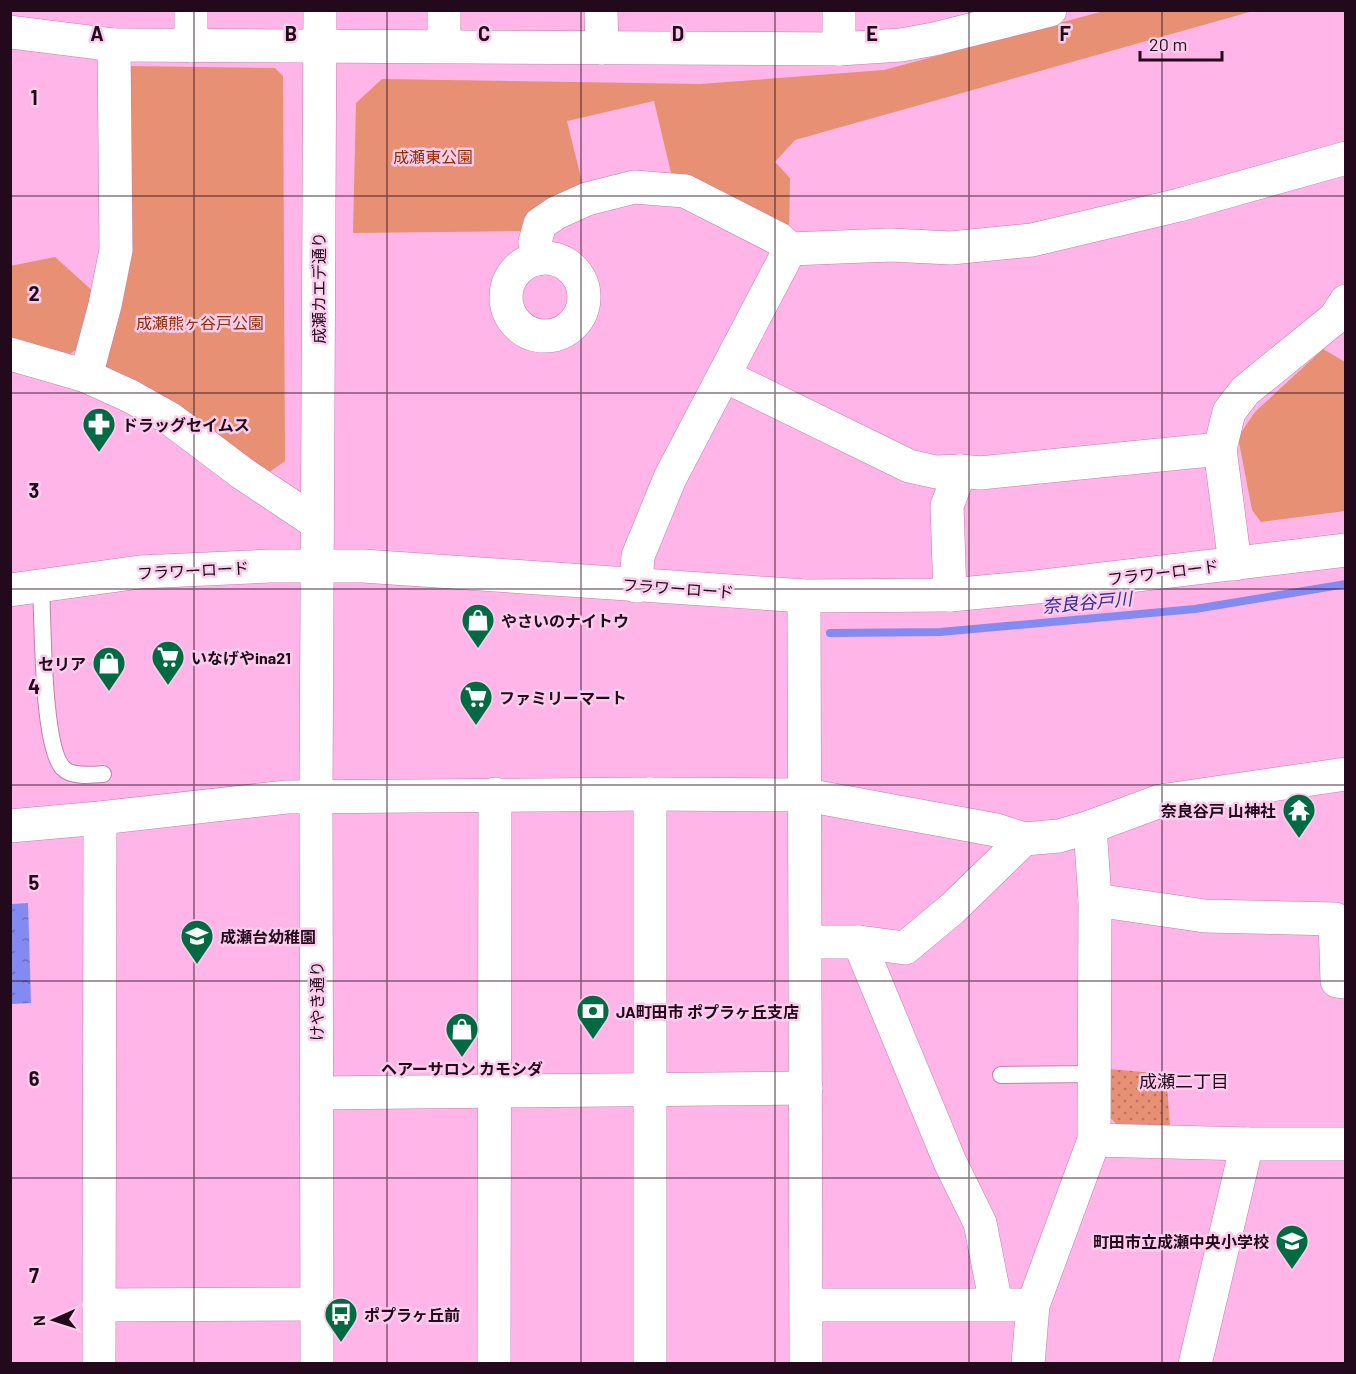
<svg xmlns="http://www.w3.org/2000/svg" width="1356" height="1374" font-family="Barlow,'Noto Sans JP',sans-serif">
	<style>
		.grass { fill: url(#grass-dots) }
		.green { fill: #e79074 }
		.water { fill: url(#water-ripples) }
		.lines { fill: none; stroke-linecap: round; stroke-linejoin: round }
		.stream { stroke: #838af1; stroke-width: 8 }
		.lane-casing { stroke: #c37dae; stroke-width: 18 }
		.street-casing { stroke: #c37dae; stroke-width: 34 }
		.secondary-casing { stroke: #c37dae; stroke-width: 34 }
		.lane { stroke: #fff; stroke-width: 16 }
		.street { stroke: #fff; stroke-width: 33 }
		.secondary { stroke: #fff; stroke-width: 33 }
		.grid { fill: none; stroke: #22091c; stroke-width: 1.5; stroke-opacity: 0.55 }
		.labels { text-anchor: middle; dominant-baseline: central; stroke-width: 5; stroke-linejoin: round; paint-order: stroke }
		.park-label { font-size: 16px; fill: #932d01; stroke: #facdeb }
		.street-label { font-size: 16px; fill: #22091c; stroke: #facdeb }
		.poi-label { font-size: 16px; font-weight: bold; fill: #22091c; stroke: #facdeb; text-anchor: start }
		.water-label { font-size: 18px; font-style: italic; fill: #3629a0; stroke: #facdeb }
		.neighbourhood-label { font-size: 18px; fill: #22091c; stroke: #facdeb }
		.grid-label { font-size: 20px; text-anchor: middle; font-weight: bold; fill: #22091c; stroke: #facdeb; stroke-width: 5; stroke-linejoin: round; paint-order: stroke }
	</style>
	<defs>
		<pattern id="grass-dots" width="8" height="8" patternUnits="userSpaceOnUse" patternTransform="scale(1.5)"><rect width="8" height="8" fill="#e79074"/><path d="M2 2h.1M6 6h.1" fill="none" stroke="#bb745e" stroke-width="1.8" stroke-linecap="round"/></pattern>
		<pattern id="water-ripples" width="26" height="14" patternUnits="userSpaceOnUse" patternTransform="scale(1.5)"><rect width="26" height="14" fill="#838af1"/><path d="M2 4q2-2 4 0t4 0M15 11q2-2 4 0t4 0" fill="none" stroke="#6b6fc2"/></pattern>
	</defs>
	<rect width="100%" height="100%" fill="#ffb5e8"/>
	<path class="grass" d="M1109,1069L1166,1074L1170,1125L1121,1128L1109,1117Z"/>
	<g class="green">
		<path d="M1104,11H1253L795,140L775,162L790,178L789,238L672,177L654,101L567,121L585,194L535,231L353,233L356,103L382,79L700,84L884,70Z"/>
		<path d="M126,66L275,68L283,76L285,461L268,473L105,367Z"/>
		<path d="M55,257L95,293L83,345L67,356L11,341L10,266Z"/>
		<path d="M1323,349L1345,362V511L1261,522L1252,510L1238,437L1255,412Z"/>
	</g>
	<path class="water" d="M28,903L31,1003L11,1004V904Z"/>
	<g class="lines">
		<path class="stream" d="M830,633L940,632L1195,609L1346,584"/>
		<defs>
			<g id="lane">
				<path d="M41,586C43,620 42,747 63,768C71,777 91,775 103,774"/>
				<path d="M1001,1075L1094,1074"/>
			</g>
			<g id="street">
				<path d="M601,10L602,48"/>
				<path d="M839,10V49"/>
				<path d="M191,46V10"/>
				<path d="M444,46V10"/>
				<circle cx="545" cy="297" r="39"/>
				<path d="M538,259L535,242L540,224L556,213L587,199L634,187L685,191L779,239L790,249L890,245L951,248L1032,240L1179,205L1346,158"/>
				<path d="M10,354L86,376L130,396L169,418L242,473L317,523"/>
				<path d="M86,376L105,305L116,250L114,45"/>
				<path d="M725,376L909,466L936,472L960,471L980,473L1220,449"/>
				<path d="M1235,564L1220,449L1229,412L1245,391L1335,318L1346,301"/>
				<path d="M636,586L638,556L670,478L790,249"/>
				<path d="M950,595L947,506L960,471"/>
				<path d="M804,596L806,1364"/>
				<path d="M10,826L100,818L287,797L650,794L806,795L996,830L1024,839L1059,836L1090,827L1160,801L1346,774"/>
				<path d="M1095,900L1205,916L1335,919L1337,981L1346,982"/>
				<path d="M806,942H859L905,948L952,909L1024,839"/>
				<path d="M859,942L950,1162L980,1223L996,1304"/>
				<path d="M317,1093L806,1088"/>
				<path d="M1094,1140L1247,1144H1346"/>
				<path d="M99,1305L317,1304"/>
				<path d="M807,1305H1018"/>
				<path d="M99,1364L100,818"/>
				<path d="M494,1364L495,794"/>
				<path d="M650,1364V794"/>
				<path d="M1028,1364L1033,1305L1094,1140L1095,900L1090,827"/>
				<path d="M1195,1364L1247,1144"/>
			</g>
			<g id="secondary">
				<path d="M10,32L114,45L839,49L901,45L934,39L1050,10"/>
				<path d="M10,590L140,572L270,566H363L804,596L950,595L1036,587L1346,550"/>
				<path d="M317,1364L316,796L320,10"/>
			</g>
		</defs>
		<use href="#lane" class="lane-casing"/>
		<use href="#street" class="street-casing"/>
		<use href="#secondary" class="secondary-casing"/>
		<use href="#lane" class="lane"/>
		<use href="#street" class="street"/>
		<use href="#secondary" class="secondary"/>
	</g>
	<path class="grid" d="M194,10V1364M387,10V1364M581,10V1364M775,10V1364M969,10V1364M1162,10V1364M10,196H1346M10,393H1346M10,589H1346M10,785H1346M10,981H1346M10,1178H1346"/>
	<defs>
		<symbol id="pharmacy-pin" viewBox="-11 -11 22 30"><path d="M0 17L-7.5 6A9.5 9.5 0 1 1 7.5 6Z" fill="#006b42" stroke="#facdeb"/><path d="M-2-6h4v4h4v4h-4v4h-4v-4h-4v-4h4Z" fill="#fff"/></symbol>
		<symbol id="shop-pin" viewBox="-11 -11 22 30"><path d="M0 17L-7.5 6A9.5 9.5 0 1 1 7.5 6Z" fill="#006b42" stroke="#facdeb"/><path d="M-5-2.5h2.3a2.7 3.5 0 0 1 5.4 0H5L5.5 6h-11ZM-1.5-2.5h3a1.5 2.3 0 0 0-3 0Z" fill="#fff"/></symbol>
		<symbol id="supermarket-pin" viewBox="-11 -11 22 30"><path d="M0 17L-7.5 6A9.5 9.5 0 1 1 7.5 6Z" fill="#006b42" stroke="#facdeb"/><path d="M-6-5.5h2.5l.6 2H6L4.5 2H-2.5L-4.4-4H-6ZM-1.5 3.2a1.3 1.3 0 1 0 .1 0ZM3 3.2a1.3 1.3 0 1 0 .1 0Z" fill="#fff"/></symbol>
		<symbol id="temple-pin" viewBox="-11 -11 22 30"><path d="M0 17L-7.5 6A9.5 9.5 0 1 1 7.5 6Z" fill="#006b42" stroke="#facdeb"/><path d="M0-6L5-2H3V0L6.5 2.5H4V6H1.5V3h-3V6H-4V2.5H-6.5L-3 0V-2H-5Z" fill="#fff"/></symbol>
		<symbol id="school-pin" viewBox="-11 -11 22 30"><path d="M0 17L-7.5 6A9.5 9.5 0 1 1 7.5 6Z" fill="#006b42" stroke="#facdeb"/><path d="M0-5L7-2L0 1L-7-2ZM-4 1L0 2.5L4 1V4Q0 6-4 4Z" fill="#fff"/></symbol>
		<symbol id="bank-pin" viewBox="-11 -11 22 30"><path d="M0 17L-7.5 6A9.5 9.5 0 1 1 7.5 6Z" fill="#006b42" stroke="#facdeb"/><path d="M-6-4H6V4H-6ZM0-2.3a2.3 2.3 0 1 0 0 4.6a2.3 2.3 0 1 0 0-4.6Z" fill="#fff"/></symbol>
		<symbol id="bus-pin" viewBox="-11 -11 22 30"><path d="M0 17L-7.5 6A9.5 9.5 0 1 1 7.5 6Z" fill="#006b42" stroke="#facdeb"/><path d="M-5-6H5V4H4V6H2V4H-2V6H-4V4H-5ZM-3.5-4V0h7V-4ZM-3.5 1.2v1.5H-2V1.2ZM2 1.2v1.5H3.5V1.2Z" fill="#fff"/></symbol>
	</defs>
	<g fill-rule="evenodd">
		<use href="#pharmacy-pin" x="80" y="405" width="38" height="52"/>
		<use href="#shop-pin" x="459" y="601" width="38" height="52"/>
		<use href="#supermarket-pin" x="149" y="638" width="38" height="52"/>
		<use href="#shop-pin" x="90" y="644" width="38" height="52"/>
		<use href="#supermarket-pin" x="457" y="678" width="38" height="52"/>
		<use href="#temple-pin" x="1280" y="791" width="38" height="52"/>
		<use href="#school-pin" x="178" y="917" width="38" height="52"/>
		<use href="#bank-pin" x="574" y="992" width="38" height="52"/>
		<use href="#shop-pin" x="443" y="1010" width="38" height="52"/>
		<use href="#school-pin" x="1273" y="1222" width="38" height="52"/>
		<use href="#bus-pin" x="322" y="1295" width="38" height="52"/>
	</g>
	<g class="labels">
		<g class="park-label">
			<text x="433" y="156">成瀬東公園</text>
			<text x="200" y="322">成瀬熊ヶ谷戸公園</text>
		</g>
		<g class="street-label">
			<text transform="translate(318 288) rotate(-90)">成瀬カエデ通り</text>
			<text transform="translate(193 570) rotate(-3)">フラワーロード</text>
			<text transform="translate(1163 572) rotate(-7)">フラワーロード</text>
			<text transform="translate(678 588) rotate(4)">フラワーロード</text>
			<text transform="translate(316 1001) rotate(-90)">けやき通り</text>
		</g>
		<g class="poi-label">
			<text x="122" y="424">ドラッグセイムス</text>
			<text x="501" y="620">やさいのナイトウ</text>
			<text x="191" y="657">いなげやina21</text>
			<text x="86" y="663" text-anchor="end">セリア</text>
			<text x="499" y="697">ファミリーマート</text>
			<text x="1276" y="810" text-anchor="end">奈良谷戸 山神社</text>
			<text x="220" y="936">成瀬台幼稚園</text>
			<text x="616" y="1011">JA町田市 ポプラヶ丘支店</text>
			<text x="462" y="1068" text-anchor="middle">ヘアーサロン カモシダ</text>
			<text x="1269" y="1241" text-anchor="end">町田市立成瀬中央小学校</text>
			<text x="364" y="1314">ポプラヶ丘前</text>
		</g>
		<g class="water-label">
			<text transform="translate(1087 602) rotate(-5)">奈良谷戸川</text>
		</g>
		<g class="neighbourhood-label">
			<text x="1184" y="1081">成瀬二丁目</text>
		</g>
	</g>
	<g class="grid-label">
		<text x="97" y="41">A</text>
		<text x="291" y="41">B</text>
		<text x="484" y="41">C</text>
		<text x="678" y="41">D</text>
		<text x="872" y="41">E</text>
		<text x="1065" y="41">F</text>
		<text x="34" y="105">1</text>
		<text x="34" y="301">2</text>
		<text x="34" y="498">3</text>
		<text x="34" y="694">4</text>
		<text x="34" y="890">5</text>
		<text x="34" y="1086">6</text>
		<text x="34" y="1283">7</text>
	</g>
	<rect width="1356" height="1374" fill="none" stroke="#22091c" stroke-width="24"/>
	<g transform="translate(54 1320) rotate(267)" stroke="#facdeb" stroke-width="4.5" paint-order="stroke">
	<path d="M0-4.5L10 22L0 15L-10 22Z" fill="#22091c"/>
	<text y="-9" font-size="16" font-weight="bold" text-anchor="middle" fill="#22091c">N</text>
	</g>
	<path d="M1140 51v9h82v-9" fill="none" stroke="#22091c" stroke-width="3"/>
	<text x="1149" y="51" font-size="18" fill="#22091c" stroke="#facdeb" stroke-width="4.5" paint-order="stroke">20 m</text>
</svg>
